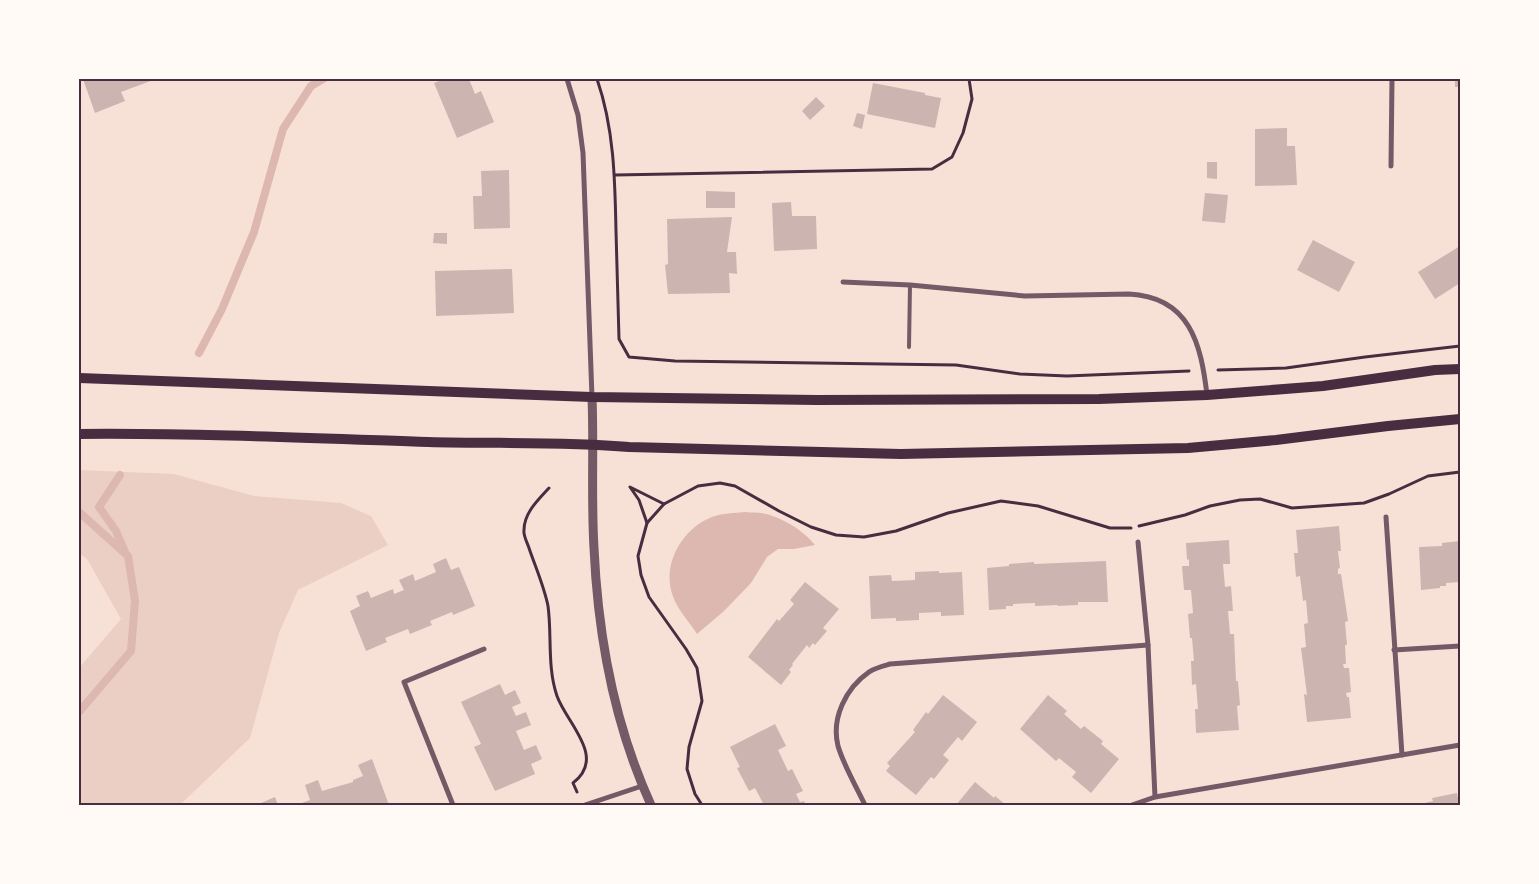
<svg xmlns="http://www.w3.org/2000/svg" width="1539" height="884" font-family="Figtree,sans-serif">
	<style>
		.green { fill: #ebcfc5 }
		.water { fill: #dcb8b0 }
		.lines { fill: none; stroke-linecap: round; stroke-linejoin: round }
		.stream { stroke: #dcb8b0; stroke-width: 8 }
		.building { fill: #ccb4b1 }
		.path { stroke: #4a2c40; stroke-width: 3 }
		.service { stroke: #755966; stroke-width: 4 }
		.minor { stroke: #755966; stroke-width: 5 }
		.tertiary { stroke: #755966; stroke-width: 9 }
		.secondary { stroke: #4a2c40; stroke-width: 10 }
		.neatline { fill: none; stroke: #4a2c40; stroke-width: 2 }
	</style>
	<rect width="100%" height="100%" fill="#f7e1d7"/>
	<path class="green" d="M79,470L174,474L254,496L341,503L371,516L388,545L298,590L279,633L250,738L180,805H79V668L121,619L87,559L79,553Z"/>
	<path class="water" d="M746,512C752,513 759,512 766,514C783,518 804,531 815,545L794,549H778L767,557L751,583L724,611L697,634C690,623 679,611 674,599C660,567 681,529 712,517C722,513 735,513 746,512Z"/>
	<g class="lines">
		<g class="stream">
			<path d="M199,353L222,309L254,232L283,129L311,86L323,79"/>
			<path d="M120,475L99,507L116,531L125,552"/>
			<path d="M79,512L128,556L135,601L131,651L79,712"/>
		</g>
	</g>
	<g class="building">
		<path d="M83,79H156L121,92L125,101L95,113Z"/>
		<path d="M444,79H469L475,94L481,91L494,122L457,138L434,83Z"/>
		<rect x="1455" y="79" width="5" height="8"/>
		<path d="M873,83L925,93V95L941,98L935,128L867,114Z"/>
		<path d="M816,97L825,106L810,120L802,111Z"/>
		<path d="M857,113L865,115L862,129L853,126Z"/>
		<path d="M1287,128V146H1295L1297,185L1255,186V129Z"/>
		<path d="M1207,162H1217V179L1207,178Z"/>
		<path d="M509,170L510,228L474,229L473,196H482L481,171Z"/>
		<path d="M706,191L735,192V208H706Z"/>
		<path d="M1205,193L1228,195L1225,223L1202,221Z"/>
		<path d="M791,202L792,216H816L817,249L774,251L772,203Z"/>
		<path d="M732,217L727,252H736L737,274L729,273L730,293L668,294L665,265L668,264L667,219Z"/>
		<path d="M434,233H447V244L433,243Z"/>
		<path d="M1313,240L1355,262L1339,292L1297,270Z"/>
		<path d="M1460,246V283L1435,299L1418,272Z"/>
		<path d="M512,269L514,313L436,316L435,271Z"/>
		<path d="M1339,526L1341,551H1338L1340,568L1338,569V574H1341L1348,621L1345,622L1347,645H1345L1346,664H1343L1344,668H1349L1351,692L1346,693L1347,697H1349L1351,718L1307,722L1304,694L1307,695L1301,648L1306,647L1304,624L1308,623L1306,600L1303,601L1300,576L1296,577L1294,553H1298L1296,530Z"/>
		<path d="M1229,540L1230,564H1223L1225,587L1231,586L1233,611H1228L1230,634H1234L1236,681H1238L1240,705L1237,706L1239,730L1196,733L1195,709H1198L1196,684L1192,685L1191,661H1194L1192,638H1190L1188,614L1193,613L1191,590H1184L1182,566H1189V559L1187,560L1186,543Z"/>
		<path d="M1460,541V582L1446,583V586H1440V588L1421,590L1419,547L1442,546V543Z"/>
		<path d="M446,558L451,570L459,567L475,606L453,615L452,612L430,621L432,625L410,634L408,629L385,638L387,642L366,651L350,611L360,606L356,596L368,591L371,598L393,589L394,594L404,590L399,580L413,574L415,581L436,572L433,564Z"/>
		<path d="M1106,561L1108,602H1078V605L1057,606L1058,605L1035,606V603L1013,604V606H1006V609L989,610L987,568L1009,566V564L1034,562V564Z"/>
		<path d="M939,571V573L962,572L964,615L941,616V612L919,613V620L896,621V618L871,619L869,576L891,575L892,581L915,580V572Z"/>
		<path d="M805,582L839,609L823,628L827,631L815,645L813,643L809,648L807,645L792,664L793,665L789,670L791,672L781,685L748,657L777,619L779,621L794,604L790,600Z"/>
		<path d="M500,684L505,695L515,690L521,703L512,707L516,716L526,712L531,725L516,731L524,750L536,745L542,759L531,764L535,774L495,791L474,747L481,744L461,702Z"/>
		<path d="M943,695L977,722L962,741L958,737L943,755L949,760L934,779L931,777L916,795L886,771L890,766L887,763L915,732L913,730L926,712L928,714Z"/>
		<path d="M1048,695L1067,711L1064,714L1081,729L1084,726L1103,741L1101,744L1119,759L1091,793L1072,777L1076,772L1059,758L1056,761L1020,729Z"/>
		<path d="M775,724L786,746L778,750L788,771L792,769L803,791L796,794L800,802L804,801L806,805H764L755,788L749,791L737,768L740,767L730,747Z"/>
		<path d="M372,759L389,805H296L310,800L305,785L318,780L322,791L353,782V780L363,776L358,765Z"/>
		<path d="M975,782L994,798L995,796L1006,805H956Z"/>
		<path d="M1457,793L1458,798L1460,797V805H1416L1433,801L1432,798Z"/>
		<path d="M275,797L278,805H262L261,803Z"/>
	</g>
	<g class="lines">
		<g class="path">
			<path d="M597,79C614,128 615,179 616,231C617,267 618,303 619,339L629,357L675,361L956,365L1020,374L1067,376L1189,371"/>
			<path d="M615,175L932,169L952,157L963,133L972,99L969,79"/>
			<path d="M1218,370L1286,368L1365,357L1460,346"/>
			<path d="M549,488C538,500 524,513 524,530C523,535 527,542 529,548C535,566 544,586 548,606C552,635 547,667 557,696C567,724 607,757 573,783L577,792"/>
			<path d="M647,523L639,500L630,487L664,504"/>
			<path d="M1139,526L1185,515L1210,506L1240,500L1260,499L1292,508L1364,503L1389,494L1428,476L1460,472"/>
			<path d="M702,805L695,794L687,769L689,747L702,701L697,668L686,649L649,597L641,575L638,556L647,523L664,504L698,486L720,483L735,486L779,511L811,527L836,535L864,537L896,531L948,513L1001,501L1038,506L1110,528H1131"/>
		</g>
		<path class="service" d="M909,347L910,285"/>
		<g class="minor">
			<path d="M567,79L578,115L583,153L592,397"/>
			<path d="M1391,166L1392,79"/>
			<path d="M843,282L910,285L1025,296L1129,294C1190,297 1201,344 1207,395"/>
			<path d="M1386,517L1402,755"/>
			<path d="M1138,542L1148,645L1155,797"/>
			<path d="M1394,650L1460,646"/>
			<path d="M453,805L404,682L484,649"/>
			<path d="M585,805L642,786"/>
			<path d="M865,805C856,786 844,766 838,746C831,718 846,688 869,672C875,668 883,666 890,664L1148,645"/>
			<path d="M1132,805L1155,797L1460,745"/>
		</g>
		<path class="tertiary" d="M592,397C594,447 591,498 594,548C598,637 614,724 651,805"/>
		<g class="secondary">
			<path d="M79,378L592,397L817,400L1099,399L1207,395L1323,386L1435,370L1460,369"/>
			<path d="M79,434C195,433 312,438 428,442C495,444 562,441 629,447L901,454L1188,448L1276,440L1388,426L1460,419"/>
		</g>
	</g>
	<rect width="1539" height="884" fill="none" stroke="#fffaf5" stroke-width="160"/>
	<rect x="80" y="80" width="1379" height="724" class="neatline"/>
</svg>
